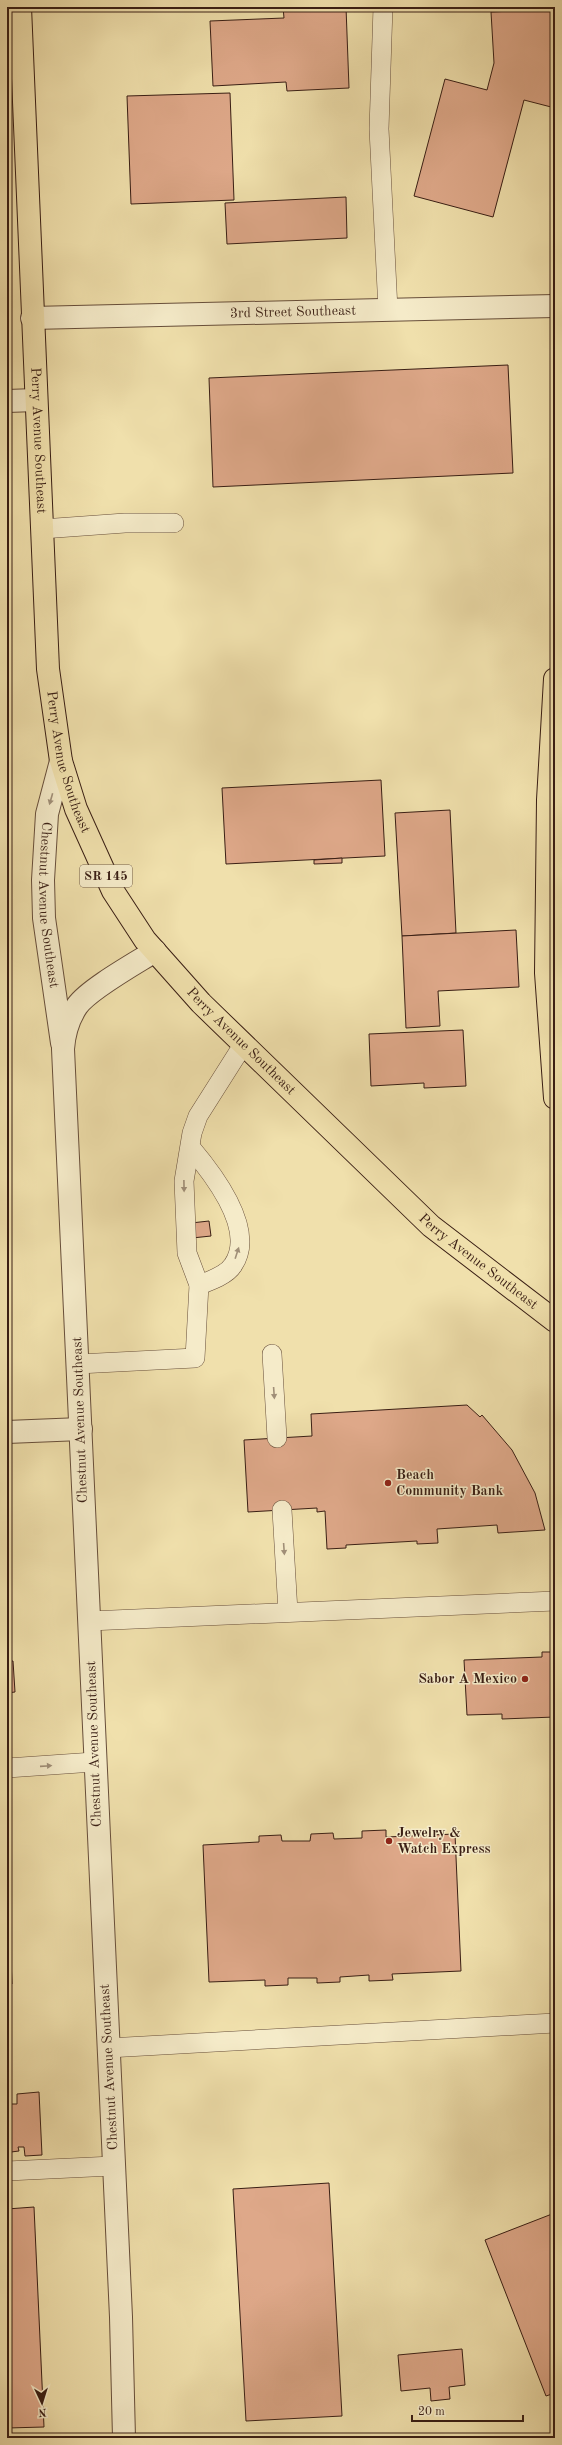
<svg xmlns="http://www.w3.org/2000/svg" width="562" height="2445" font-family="'Old Standard TT',serif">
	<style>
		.building { fill: #dea889; stroke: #391e14 }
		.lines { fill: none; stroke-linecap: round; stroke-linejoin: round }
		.lane-casing { stroke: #674e3a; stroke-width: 20 }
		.street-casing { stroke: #674e3a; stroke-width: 24 }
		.primary-casing { stroke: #391e14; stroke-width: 24 }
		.highway-casing { stroke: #391e14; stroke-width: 24 }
		.lane { stroke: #f5ebc9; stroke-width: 19 }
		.street { stroke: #f5ebc9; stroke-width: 22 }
		.primary { stroke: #f0e0ac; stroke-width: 22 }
		.highway { stroke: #f0e0ac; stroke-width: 22 }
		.oneway { fill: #a08f78 }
		.poi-dot { fill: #8f2418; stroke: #f5ebc9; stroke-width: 1.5 }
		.labels { text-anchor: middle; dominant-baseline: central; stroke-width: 3; stroke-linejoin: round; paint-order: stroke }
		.shield { fill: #f5ebc9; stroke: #715c4a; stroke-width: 1 }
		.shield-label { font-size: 13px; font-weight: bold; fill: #391e14 }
		.street-label { font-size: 14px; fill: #391e14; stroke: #f5ebc9 }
		.poi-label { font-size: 14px; font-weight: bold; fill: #391e14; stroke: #f5ebc9; text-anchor: start }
	</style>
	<rect width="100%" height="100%" fill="#f0e0ac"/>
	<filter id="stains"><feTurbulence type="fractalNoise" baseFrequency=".005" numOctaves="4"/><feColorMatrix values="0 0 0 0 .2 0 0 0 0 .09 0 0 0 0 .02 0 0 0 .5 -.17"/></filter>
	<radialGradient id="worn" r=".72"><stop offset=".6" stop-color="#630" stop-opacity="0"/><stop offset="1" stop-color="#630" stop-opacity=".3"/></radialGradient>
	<g class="building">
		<path d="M118,7H161L118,9Z"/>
		<path d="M283,7H346L349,88L287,91L286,82L213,86L210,21L284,18Z"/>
		<path d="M555,9V108L524,100L493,217L414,196L445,79L487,90L494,63L491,12Z"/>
		<path d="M230,93L234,200L131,204L127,96Z"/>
		<path d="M346,197L347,238L227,244L225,203Z"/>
		<path d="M508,365L513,473L213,487L209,378Z"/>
		<path d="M381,780L385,856L226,864L222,788Z"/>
		<path d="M450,810L456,933L402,936L395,813Z"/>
		<path d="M342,858V863L314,864V860Z"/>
		<path d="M516,930L519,987L438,991L440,1026L406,1028L402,936Z"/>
		<path d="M463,1030L466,1086L424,1088V1083L371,1086L369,1034Z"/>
		<path d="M209,1221L211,1236L192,1238L191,1223Z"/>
		<path d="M467,1405L480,1417L482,1415L512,1450L535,1493L545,1530L498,1533L497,1525L437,1529L438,1543L417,1544V1541L346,1545V1548L327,1549L325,1511L317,1512V1508L248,1512L244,1440L312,1436L311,1414Z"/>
		<path d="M7,1563H9L11,1596H7Z"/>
		<path d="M542,1652H555V1717L502,1719V1714L467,1715L464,1660L542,1657Z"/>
		<path d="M7,1661H13L15,1692L7,1693Z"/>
		<path d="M386,1830V1837L455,1834L461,1971L392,1974L393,1980L369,1981V1975L340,1977V1982L317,1983V1978H288V1985L265,1986V1980L209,1982L203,1845L259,1842V1836L281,1835L282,1841H310L311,1834L333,1833L334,1839L362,1838V1831Z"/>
		<path d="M7,1907H9L12,1984H7Z"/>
		<path d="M39,2092L42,2155L25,2156L24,2147H18L19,2151L11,2152L10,2148H7V2104H17V2094Z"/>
		<path d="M329,2183L342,2416L246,2421L233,2189Z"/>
		<path d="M34,2207L44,2427L7,2428V2209Z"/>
		<path d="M552,2214L555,2223V2393L546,2396L485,2240Z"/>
		<path d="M462,2349L465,2385L449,2387L450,2399L431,2401L430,2388L401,2391L398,2355Z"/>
	</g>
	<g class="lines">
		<defs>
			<g id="lane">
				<path d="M383,7L379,129L388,310"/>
				<path d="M42,529L125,523H174"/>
				<path d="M191,1148C213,1174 257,1230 233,1265C227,1275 210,1281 199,1285"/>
				<path d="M272,1354L277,1438"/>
				<path d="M78,1364L195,1358L199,1285L187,1253L184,1181L192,1133L198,1116L243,1045"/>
				<path d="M282,1510L288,1612"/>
				<path d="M89,1621L555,1601"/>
				<path d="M7,1768L94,1762"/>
				<path d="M108,2048L555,2023"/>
				<path d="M7,2171L113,2166"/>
			</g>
			<g id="street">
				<path id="s1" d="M32,318L555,306"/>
				<path d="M7,401L36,400"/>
				<path id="s2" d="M61,761L47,814L43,880L44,918L62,1043"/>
				<path d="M7,1432L81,1429"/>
				<path d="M124,2438L121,2317L63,1049C64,1035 69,1018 77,1006C89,989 136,963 155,951"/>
			</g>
			<g id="primary">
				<path id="s3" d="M20,7L48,669L61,761L76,809L113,891L145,940L201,1003L431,1226L555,1321"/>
			</g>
			<path id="highway" d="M555,679L548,800L546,973L555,1098"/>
		</defs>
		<use href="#lane" class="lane-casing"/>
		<use href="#street" class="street-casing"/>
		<use href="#primary" class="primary-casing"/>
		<use href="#highway" class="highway-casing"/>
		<use href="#lane" class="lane"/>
		<use href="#street" class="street"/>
		<use href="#primary" class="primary"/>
		<use href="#highway" class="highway"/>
	</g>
	<defs><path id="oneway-solid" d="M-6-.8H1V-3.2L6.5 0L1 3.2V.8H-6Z"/></defs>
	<g class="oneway">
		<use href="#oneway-solid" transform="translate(51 799) rotate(106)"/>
		<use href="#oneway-solid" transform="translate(184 1186) rotate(89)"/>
		<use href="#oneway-solid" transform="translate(237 1253) rotate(-72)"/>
		<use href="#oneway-solid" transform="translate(274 1393) rotate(86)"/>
		<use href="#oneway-solid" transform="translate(284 1549) rotate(86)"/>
		<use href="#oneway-solid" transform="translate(46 1766) rotate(-4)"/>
	</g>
	<g class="poi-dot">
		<circle cx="388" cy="1483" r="4"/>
		<circle cx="525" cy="1679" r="4"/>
		<circle cx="389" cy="1841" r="4"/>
	</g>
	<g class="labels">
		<rect class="shield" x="80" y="865" width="52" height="22" rx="3"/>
		<g class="shield-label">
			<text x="106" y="876">SR 145</text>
		</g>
		<g class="street-label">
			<text stroke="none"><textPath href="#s1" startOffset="261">3rd Street Southeast</textPath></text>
			<text stroke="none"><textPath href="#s3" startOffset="434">Perry Avenue Southeast</textPath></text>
			<text stroke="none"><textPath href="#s3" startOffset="758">Perry Avenue Southeast</textPath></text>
			<text stroke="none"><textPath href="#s2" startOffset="146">Chestnut Avenue Southeast</textPath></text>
			<text stroke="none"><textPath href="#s3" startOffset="1094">Perry Avenue Southeast</textPath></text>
			<text stroke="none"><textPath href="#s3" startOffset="1418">Perry Avenue Southeast</textPath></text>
			<text transform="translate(80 1420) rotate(-92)">Chestnut Avenue Southeast</text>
			<text transform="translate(94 1744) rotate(-92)">Chestnut Avenue Southeast</text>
			<text transform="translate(109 2067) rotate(-93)">Chestnut Avenue Southeast</text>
		</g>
		<g class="poi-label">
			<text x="396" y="1475">Beach<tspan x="396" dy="16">Community Bank</tspan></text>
			<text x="517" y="1679" text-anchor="end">Sabor A Mexico</text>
			<text x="397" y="1833">Jewelry &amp;<tspan x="397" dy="16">Watch Express</tspan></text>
		</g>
	</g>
	<rect width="562" height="2445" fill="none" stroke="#f0e0ac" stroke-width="24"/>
	<rect x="8" y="8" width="546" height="2429" fill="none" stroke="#391e14" stroke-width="2"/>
	<rect x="12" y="12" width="538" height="2421" fill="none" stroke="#391e14"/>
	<g transform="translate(42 2403) rotate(176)" stroke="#f5ebc9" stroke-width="3" paint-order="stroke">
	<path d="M0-3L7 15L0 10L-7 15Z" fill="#391e14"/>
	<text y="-6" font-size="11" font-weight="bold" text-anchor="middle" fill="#391e14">N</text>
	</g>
	<path d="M412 2415v6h111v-6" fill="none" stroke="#391e14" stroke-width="2"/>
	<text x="418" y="2415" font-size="12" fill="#391e14" stroke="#f5ebc9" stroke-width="3" paint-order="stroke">20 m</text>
	<rect width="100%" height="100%" filter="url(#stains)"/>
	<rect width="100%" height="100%" fill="url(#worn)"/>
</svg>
